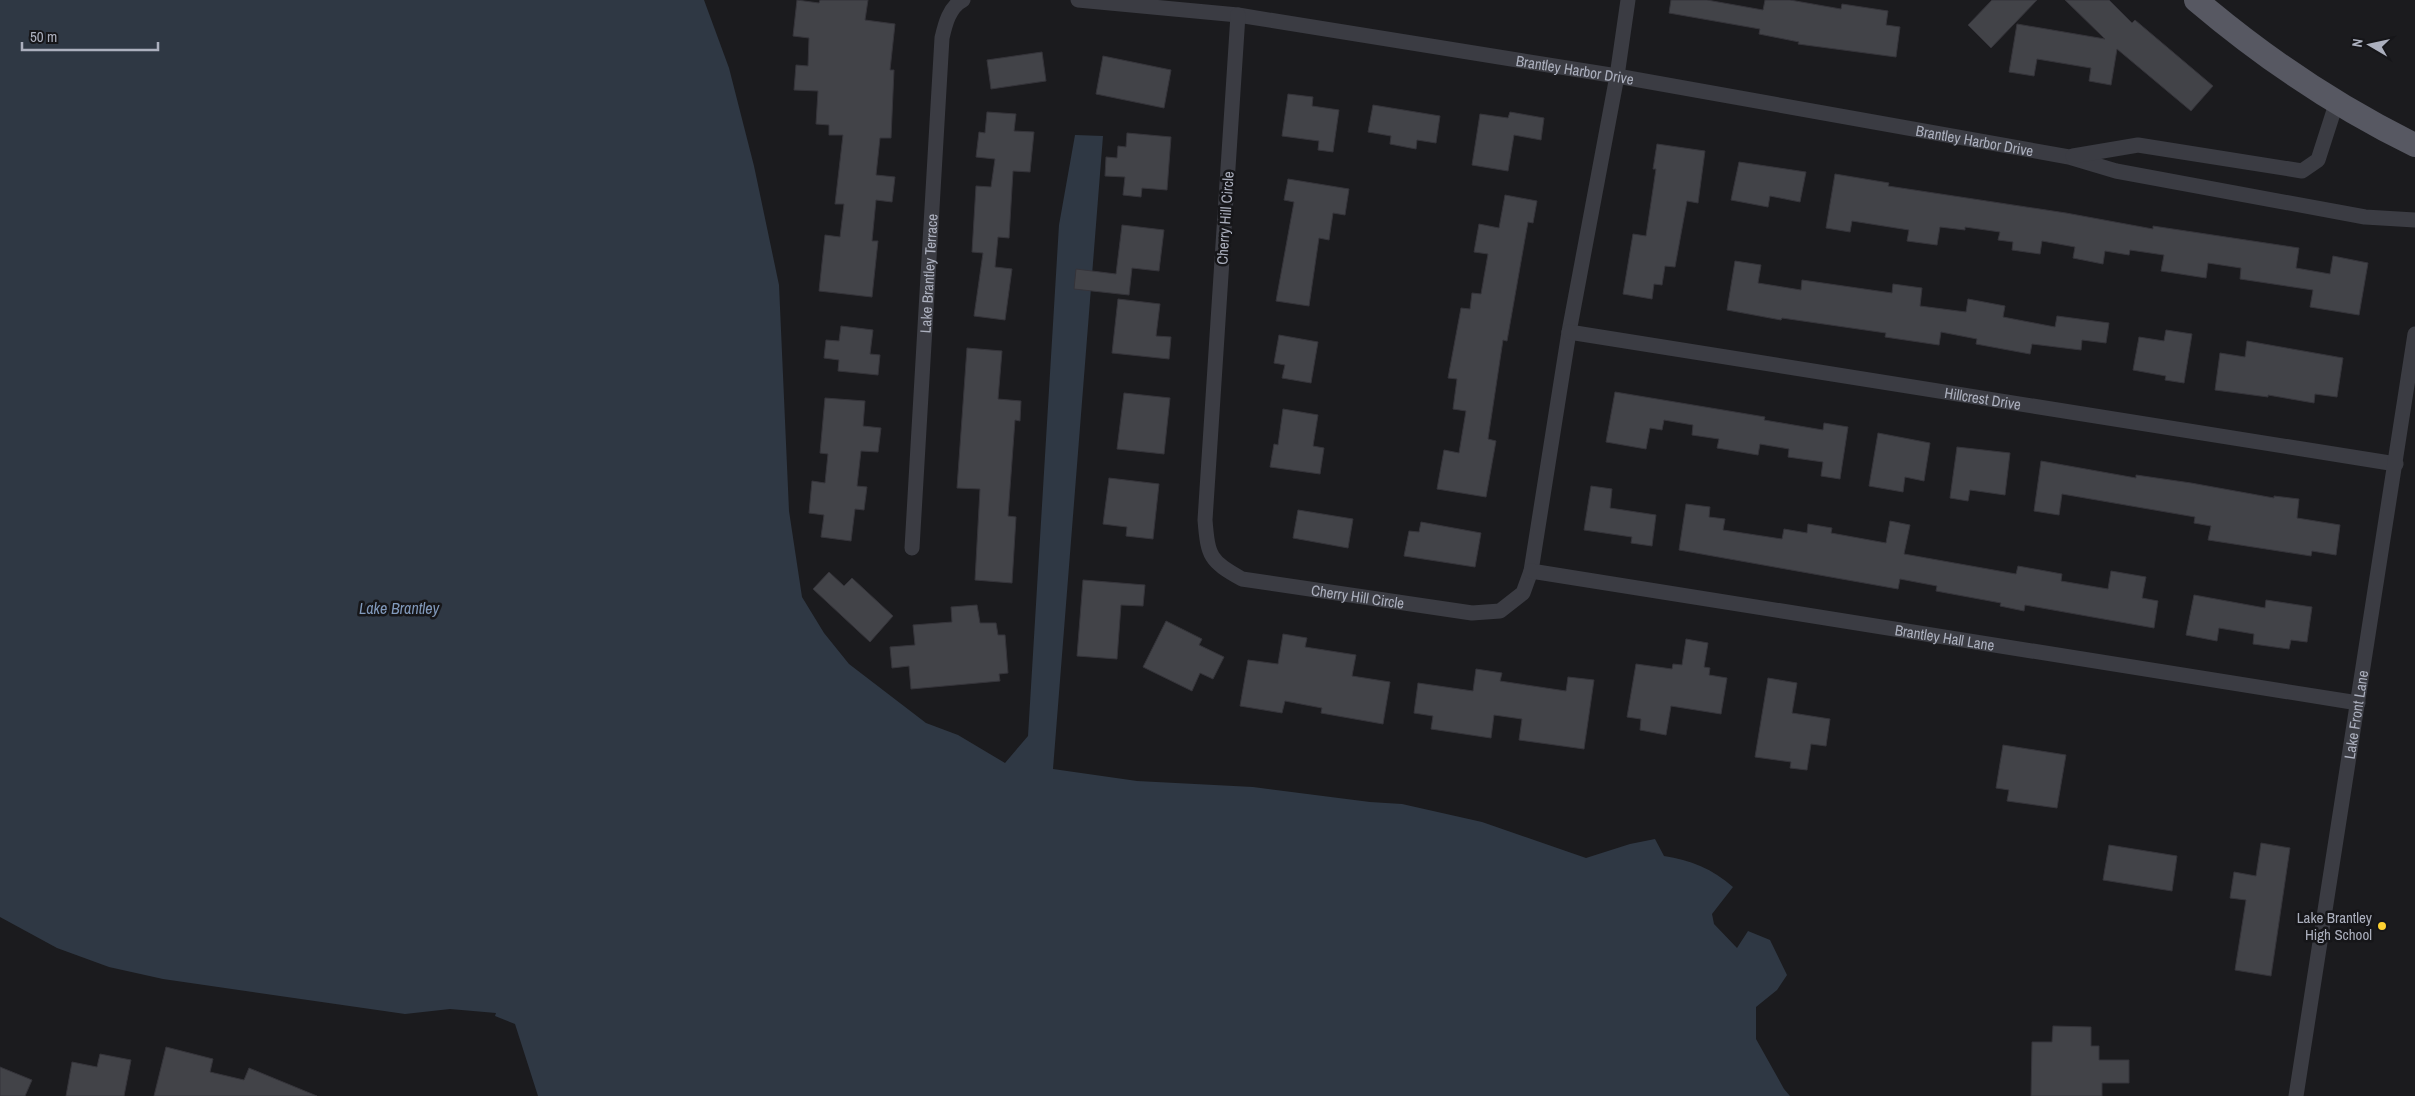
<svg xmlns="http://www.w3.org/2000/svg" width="2415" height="1096" font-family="'Archivo Narrow',sans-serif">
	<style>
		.water { fill: #2f3844 }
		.building { fill: #424348; stroke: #35343a }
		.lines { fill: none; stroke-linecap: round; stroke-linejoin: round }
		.street { stroke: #3b3c43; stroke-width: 15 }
		.primary { stroke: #575862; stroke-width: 24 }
		.poi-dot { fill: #ffd231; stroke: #161619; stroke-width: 2 }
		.labels { text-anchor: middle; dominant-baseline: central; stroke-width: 5; stroke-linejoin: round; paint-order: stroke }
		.street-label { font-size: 15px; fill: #acb0be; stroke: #161619 }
		.poi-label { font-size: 15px; fill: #acb0be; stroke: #161619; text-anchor: end }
		.water-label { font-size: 16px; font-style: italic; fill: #8199bb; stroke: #161619 }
	</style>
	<rect width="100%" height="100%" fill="#1b1b1e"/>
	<path class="water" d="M0,0H704L729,68L754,166L779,285L789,511L802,597L824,633L849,664L926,723L958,735L1005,763L1028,736L1059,225L1075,135L1103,136L1053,769L1137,781L1253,787L1370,802L1402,804L1482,822L1586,858L1630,844L1655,839L1664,856C1690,860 1713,869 1733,887L1712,914L1714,924L1737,948L1748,931L1770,940L1787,975L1777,990L1756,1007V1039L1784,1089L1790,1096H538L515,1024L495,1016L496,1013L450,1009L405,1014L163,979L109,967L57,948L0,917Z"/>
	<g class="building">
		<path d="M797,0L819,3L820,0H868L865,20L895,24L890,70H894L891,138H880L876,175L895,177L892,202L876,200L872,241H878L872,297L819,291L825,235L840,237L844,204H835L843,135H829V125L816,124L818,91L794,90L796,65L808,66L809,38L793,36Z"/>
		<path d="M1671,0H1707L1763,10L1765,0H1790L1841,9L1842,4L1888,11L1886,25L1900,27L1896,57L1798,44L1799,42L1759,34L1760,29L1669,13Z"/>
		<path d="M1992,0H2037L1991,48L1968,25Z"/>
		<path d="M2065,0H2109L2132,23L2135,20L2213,86L2191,111L2117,49L2111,85L2089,81L2091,68L2037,59L2034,76L2009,72L2017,24L2105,39Z"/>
		<path d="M1042,52L1046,81L991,89L987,60Z"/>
		<path d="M1103,56L1171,70L1164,108L1096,94Z"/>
		<path d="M1288,94L1313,97L1312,106L1339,110L1333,152L1318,150L1319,141L1282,136Z"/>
		<path d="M1373,105L1440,116L1436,143L1417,140L1416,149L1390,144L1391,136L1368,132Z"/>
		<path d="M987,112L1016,114L1014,131L1034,132L1030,172L1013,171L1009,238L998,237L995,267L1012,269L1005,320L974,316L983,253L972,252L976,186L991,187L995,159L976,157L979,132L985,133Z"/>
		<path d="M1510,112L1544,118L1541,140L1514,135L1508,171L1472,165L1480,114L1508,118Z"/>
		<path d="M1127,133L1171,137L1167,190L1142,188L1141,197L1123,195L1125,177L1105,176L1106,157L1117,158L1118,146L1126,147Z"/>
		<path d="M1657,144L1705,151L1698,203L1687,201L1675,267L1665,266L1662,285L1654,284L1652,299L1623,294L1633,234L1646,236L1656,169H1653Z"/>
		<path d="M1739,162L1806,172L1800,202L1770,196L1768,207L1731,200Z"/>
		<path d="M1835,174L1889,183L1888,186L2066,213L2153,229V226L2299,248L2296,268L2330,274L2333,256L2368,263L2359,315L2310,307L2313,290L2240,279L2241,268L2208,263L2206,278L2161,271L2164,255L2130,250L2129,255L2105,251L2103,264L2073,258L2075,247L2042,241L2040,254L2012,250L2013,242L1998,240L2000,232L1965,227V230L1940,227L1937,245L1907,241L1909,230L1852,221L1850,232L1826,228Z"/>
		<path d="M1288,179L1349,189L1345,215L1333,213L1329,240L1319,238L1309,306L1276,301L1294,202L1284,200Z"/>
		<path d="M1505,195L1537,201L1533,223L1528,222L1507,341L1503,340L1488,439L1496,441L1486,497L1437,489L1444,450L1459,453L1466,411L1453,409L1457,379L1448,378L1461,308L1470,309L1472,293L1481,294L1488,254L1474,252L1479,224L1499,228Z"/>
		<path d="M1122,225L1164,230L1159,271L1132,268L1129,295L1074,289L1076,269L1116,274Z"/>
		<path d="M1735,261L1761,265L1758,283L1801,290L1802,280L1892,293L1893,284L1922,288L1920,306L1966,312L1968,299L2005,306L2003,317L2055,327L2057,316L2109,323L2106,343L2082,340L2081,350L2032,344L2030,354L1976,344L1977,339L1941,332L1939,345L1885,337L1886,333L1782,318L1781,320L1727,310Z"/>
		<path d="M1118,299L1160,304L1156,336L1171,337L1169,359L1112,353Z"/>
		<path d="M841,326L873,330L870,354L880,355L878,375L838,371L839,360L824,358L826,340L839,341Z"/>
		<path d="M2166,330L2192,334L2184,383L2165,380L2166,376L2133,370L2139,337L2164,341Z"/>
		<path d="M1279,335L1318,342L1311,383L1282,378L1285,365L1274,363Z"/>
		<path d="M2247,341L2343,358L2337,397L2315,394L2314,403L2268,395V397L2215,390L2220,353L2245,357Z"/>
		<path d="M967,348L1002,351L998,399L1021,401L1020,421L1015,420L1008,516L1016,517L1012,583L975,580L980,489L957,488Z"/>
		<path d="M1615,392L1765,417L1764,420L1823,430L1824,423L1848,427L1840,479L1821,476L1823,462L1788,457L1789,449L1760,444L1758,455L1717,448L1719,439L1692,435L1693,425L1664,420L1662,430L1650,428L1646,449L1606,442Z"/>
		<path d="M1124,393L1170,398L1164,454L1117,449Z"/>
		<path d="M825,398L865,401L863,426L881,428L878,452L861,451L857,486L867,487L864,510L855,509L851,541L821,537L824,515L809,513L812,481L825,483L828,454L820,453Z"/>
		<path d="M1283,409L1318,415L1313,446L1324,448L1320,474L1270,467L1274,444L1278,445Z"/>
		<path d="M1878,433L1930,443L1924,481L1905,477L1903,492L1869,486Z"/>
		<path d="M1957,447L2010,453L2005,495L1970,490L1968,501L1950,498Z"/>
		<path d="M2041,461L2136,478V475L2191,483L2274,498V496L2299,499L2297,518L2340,525L2336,555L2312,551L2311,556L2208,540L2211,526L2194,523L2195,517L2062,494L2059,515L2034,511Z"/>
		<path d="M1109,478L1159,484L1153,539L1126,536L1127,527L1103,524Z"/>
		<path d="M1591,486L1612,489L1610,508L1656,515L1652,546L1631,543L1632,537L1584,530Z"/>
		<path d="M1686,504L1710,507L1709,517L1725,519L1723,530L1782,539L1784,529L1807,533L1808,524L1832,528L1831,533L1886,543L1890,521L1910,525L1904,554L2016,574L2018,566L2062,574L2061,581L2108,589L2111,571L2146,577L2142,598L2158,601L2154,628L2025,605L2024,611L2000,606L2001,603L1936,591L1937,586L1900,579L1898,589L1679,550Z"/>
		<path d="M1298,510L1353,519L1348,548L1293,538Z"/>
		<path d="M1421,522L1481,533L1475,567L1404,556L1409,531L1419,532Z"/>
		<path d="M829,572L844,586L852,578L893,616L870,642L813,589Z"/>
		<path d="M1083,580L1145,585L1143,606L1121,605L1117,659L1077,656Z"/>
		<path d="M2194,595L2265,608L2266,600L2312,607L2307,642L2291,640L2289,649L2253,644L2254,634L2219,628L2217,641L2186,635Z"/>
		<path d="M977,605L980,623H996L998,635H1005L1008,673L999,674L1000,681L911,689L909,666L892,668L890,647L915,645L913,625L952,622L951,607Z"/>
		<path d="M1166,621L1202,639L1199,645L1224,657L1213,679L1200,673L1192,691L1143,667Z"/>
		<path d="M1283,634L1307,638L1305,647L1356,655L1352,676L1390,682L1383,724L1321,713L1322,708L1285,701L1282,713L1240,706L1248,660L1278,664Z"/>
		<path d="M1686,639L1708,643L1704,667L1710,668L1709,675L1727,678L1721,714L1671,706L1666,735L1640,730L1641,719L1627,717L1636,664L1672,669L1673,664L1682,665Z"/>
		<path d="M1476,669L1502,673L1500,681L1566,691L1568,677L1594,680L1584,749L1519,740L1522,719L1494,715L1491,738L1431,729L1433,716L1414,713L1418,683L1473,691Z"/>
		<path d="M1768,678L1797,683L1792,713L1830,719L1826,746L1811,744L1807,770L1790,768L1791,762L1755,757Z"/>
		<path d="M2003,745L2066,755L2057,808L2007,801L2009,790L1996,788Z"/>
		<path d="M2261,843L2290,848L2271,976L2235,970L2246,900L2230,898L2234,872L2256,876Z"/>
		<path d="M2109,845L2177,856L2172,891L2103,880Z"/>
		<path d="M2053,1026L2091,1027V1046H2099V1060H2129V1083H2102V1096H2031L2032,1042H2052Z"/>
		<path d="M166,1047L213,1059L210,1072L244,1080L249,1068L317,1096H154Z"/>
		<path d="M100,1054L131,1060L124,1096H66L72,1062L97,1067Z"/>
		<path d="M0,1067L32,1080L25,1096H0Z"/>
	</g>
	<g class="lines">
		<g class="street">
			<path id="s1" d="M1078,0L1238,15L1617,76L2069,157L2116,171L2365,217L2415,220"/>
			<path id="s2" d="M1238,15L1205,520C1208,557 1210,561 1242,579L1472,613L1500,611L1523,593L1531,571L1569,332L1617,76L1628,0"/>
			<path d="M2073,156L2138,145L2302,171L2318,160L2337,101"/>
			<path id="s3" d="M1569,332L2396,464"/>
			<path id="s4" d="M912,548L942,38C945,25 949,7 963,0"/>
			<path id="s5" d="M1531,571L2358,703"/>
			<path id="s6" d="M2296,1096L2415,334"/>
		</g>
		<path class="primary" d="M2196,0C2262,56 2337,107 2415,145"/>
	</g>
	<circle class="poi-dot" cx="2382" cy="926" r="5"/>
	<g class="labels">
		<g class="street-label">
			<text stroke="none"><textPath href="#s1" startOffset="502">Brantley Harbor Drive</textPath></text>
			<text stroke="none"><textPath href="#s1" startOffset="908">Brantley Harbor Drive</textPath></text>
			<text transform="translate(1225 218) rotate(-86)">Cherry Hill Circle</text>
			<text stroke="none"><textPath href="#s4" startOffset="275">Lake Brantley Terrace</textPath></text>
			<text stroke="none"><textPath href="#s3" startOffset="419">Hillcrest Drive</textPath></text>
			<text stroke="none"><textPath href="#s2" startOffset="698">Cherry Hill Circle</textPath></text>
			<text stroke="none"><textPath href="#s5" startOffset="419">Brantley Hall Lane</textPath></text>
			<text stroke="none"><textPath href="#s6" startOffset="386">Lake Front Lane</textPath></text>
		</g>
		<g class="poi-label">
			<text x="2372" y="917">Lake Brantley<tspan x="2372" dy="17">High School</tspan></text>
		</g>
		<g class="water-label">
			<text x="399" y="608">Lake Brantley</text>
		</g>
	</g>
	<g transform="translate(2370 45) rotate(279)" stroke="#161619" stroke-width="4" paint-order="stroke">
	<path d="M0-4L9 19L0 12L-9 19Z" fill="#acb0be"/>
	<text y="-8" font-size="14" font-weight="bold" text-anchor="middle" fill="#acb0be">N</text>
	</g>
	<path d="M22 42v8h136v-8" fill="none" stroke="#acb0be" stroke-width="2.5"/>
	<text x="30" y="42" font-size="15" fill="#acb0be" stroke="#161619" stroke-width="4" paint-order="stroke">50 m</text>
</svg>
